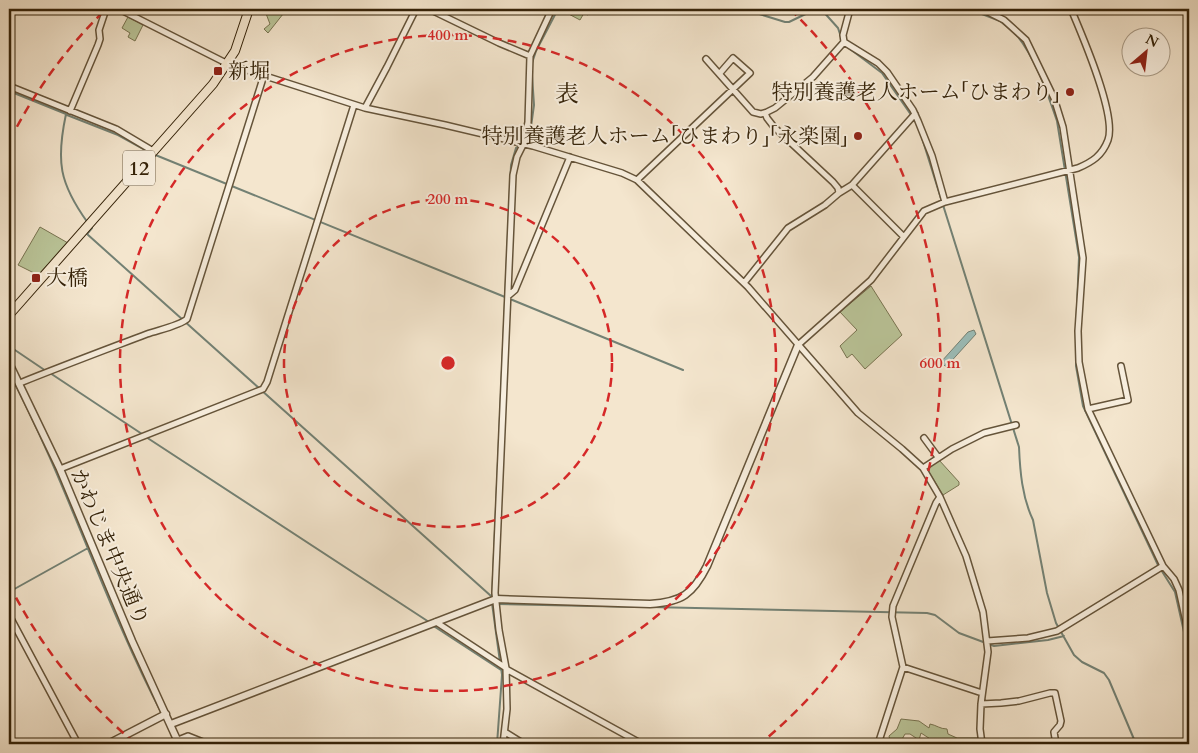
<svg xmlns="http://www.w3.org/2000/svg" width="1198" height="753" viewBox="0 0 1198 753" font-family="Cardo,'Noto Serif JP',serif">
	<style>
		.green { fill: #bac599; stroke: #787451 }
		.water { fill: #9cbfbb; stroke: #738174 }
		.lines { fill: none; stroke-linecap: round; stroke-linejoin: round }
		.stream { stroke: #738174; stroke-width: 2 }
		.minor-casing { stroke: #65543a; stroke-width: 8 }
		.tertiary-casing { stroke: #65543a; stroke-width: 9 }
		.primary-casing { stroke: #352309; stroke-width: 10 }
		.minor { stroke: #f8efdf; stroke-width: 5 }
		.tertiary { stroke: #f8efdf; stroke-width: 6 }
		.primary { stroke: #f4e6ce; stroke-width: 8 }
		.ring { fill: none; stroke: #d62828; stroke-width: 2.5; stroke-dasharray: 9 6 }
		.poi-dot { fill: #8f2418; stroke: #f8efdf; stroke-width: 2 }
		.labels { text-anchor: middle; stroke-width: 4; stroke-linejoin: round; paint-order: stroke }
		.shield { fill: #f8efdf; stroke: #706049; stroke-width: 1 }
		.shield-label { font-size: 20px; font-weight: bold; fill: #352309 }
		.poi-label { font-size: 21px; fill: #352309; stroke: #f8efdf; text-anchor: start }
		.street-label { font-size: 21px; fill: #352309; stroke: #f8efdf }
		.quarter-label { font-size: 24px; fill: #352309; stroke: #f8efdf }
		.centre { fill: #d62828; stroke: #f8efdf; stroke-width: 2.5 }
		.ring-label { font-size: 15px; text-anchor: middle; font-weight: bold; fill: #d62828; stroke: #f8efdf; stroke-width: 4; stroke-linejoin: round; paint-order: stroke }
	</style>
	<rect width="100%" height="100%" fill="#f4e6ce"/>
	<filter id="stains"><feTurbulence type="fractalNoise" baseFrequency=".004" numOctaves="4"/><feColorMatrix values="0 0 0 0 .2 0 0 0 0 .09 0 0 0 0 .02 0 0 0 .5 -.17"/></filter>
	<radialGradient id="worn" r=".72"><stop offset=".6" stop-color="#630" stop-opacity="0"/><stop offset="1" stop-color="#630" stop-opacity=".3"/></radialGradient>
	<!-- green -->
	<path class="green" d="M267 9H277L280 11 283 9H287L268 33 264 29 270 24 265 11Z
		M564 9H597L595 12 591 10 588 15 584 13 580 20 563 11Z
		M128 17 143 25 135 41 128 37 130 33 122 28Z
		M40 227 68 243 38 275 18 265Z
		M871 286 902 335 865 369 852 354 847 358 840 346 857 330 840 312Z
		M939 460 959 482V485L943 495 926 467Z
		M901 719 919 721 929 728 930 724C936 725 940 729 947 729L948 734 957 738H978L979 744H938L921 733 919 740 910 734H905L901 741 903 744H894L890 741 889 736 897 729Z"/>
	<!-- water -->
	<path class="water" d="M974 330 976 334 946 367 941 362 968 332Z"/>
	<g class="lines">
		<!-- stream -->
		<path class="stream" d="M743 9 785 22H789L816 9
			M821 9 838 28 841 37
			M969 9 1000 21 1009 28
			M1015 33C1035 57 1047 91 1057 121L1079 257 1076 331
			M846 46 882 73 916 122
			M532 63 536 51 558 9
			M9 91 66 114C56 161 59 183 88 223
			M67 115 118 135 149 152
			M922 138 1019 447C1020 471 1022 497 1033 520L1047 593 1056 623 1074 655 1082 662 1104 673 1109 680 1136 744
			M526 143 529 141 534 105 532 75
			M153 154 505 297
			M91 227 92 228 87 234 491 596
			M510 299 683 370
			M1076 336V366L1083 406 1158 565 1175 592 1189 654
			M9 346 46 371
			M9 372C67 482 104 603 162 714
			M50 373 142 434
			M146 437 429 622
			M9 592 88 548
			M492 598 511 165 516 148 522 145
			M492 603 500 662
			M498 604 638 607
			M650 607 927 613 935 615 959 633 994 646 1048 640 1064 636
			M432 625 501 670
			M171 734 175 744
			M497 744 502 675 501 667"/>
		<!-- minor casing -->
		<g class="minor-casing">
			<path id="minor" d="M119 9 228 64 365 108 445 125 533 146 622 173 637 180 748 287 858 413 902 449 923 468 940 497 966 556 983 612 988 652 981 704 980 729 982 744
				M429 9 499 43 530 56
				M982 9 1004 20 1026 40 1054 98 1063 127 1083 258 1078 331 1079 362 1088 409 1163 566 1174 579 1179 590 1189 635
				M844 42 843 35 850 9
				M706 59 753 112 761 114 767 112 775 108 813 77 844 42 878 63 887 72 913 110 918 121 932 156 945 202
				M9 86 116 129 153 151
				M365 108 387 67 416 9
				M70 111 98 45 100 39 99 30 106 9
				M637 180 750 73 733 58 720 73
				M852 185 904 237
				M839 193 852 185 915 114
				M744 283 788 228 825 205 839 193 838 188 833 182 774 127 767 118 765 113
				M508 296 515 290 570 157
				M798 345 871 280 924 211 945 202 1078 168C1092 162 1102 156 1108 140 1117 115 1082 35 1071 9
				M20 383C62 366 105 350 147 334 158 330 179 326 187 319L264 75
				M1088 409 1128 400 1121 366
				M924 438 938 457
				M923 468 952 449 984 433 1016 425
				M60 469 263 389 267 382 354 105
				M9 615 78 744
				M436 622 506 668
				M987 641 1028 638 1057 631 1163 566
				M903 667 982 693
				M506 669 642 744
				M981 704 1001 703 1019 701 1050 693H1055L1061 721 1060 725 1054 732 1056 744
				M505 732 524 744
				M178 740 188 736 208 744
				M503 744 507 709 506 668 499 630 495 593 513 175 517 157 524 143 528 122 530 56 552 9
				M878 744 903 667 892 617 893 606 936 503 940 497"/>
		</g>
		<!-- tertiary casing -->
		<g class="tertiary-casing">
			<path id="tertiary" d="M9 363 60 469 132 641 179 744
				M171 724 496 599 650 604C682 602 693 594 707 566L798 345
				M108 744 166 714"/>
		</g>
		<!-- primary casing -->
		<g class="primary-casing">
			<path id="primary" d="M9 315 213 84 235 51 249 9"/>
		</g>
		<!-- minor -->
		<use href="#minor" class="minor"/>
		<!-- tertiary -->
		<use href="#tertiary" class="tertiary"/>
		<!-- primary -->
		<use href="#primary" class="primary"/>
	</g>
	<!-- distance rings -->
	<g class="ring">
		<circle cx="448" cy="363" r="164"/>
		<circle cx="448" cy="363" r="328"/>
		<path d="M135 743A492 492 0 0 1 10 586M10 140A492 492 0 0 1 106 9M790 9A492 492 0 0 1 761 743"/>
	</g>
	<!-- markers -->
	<g class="poi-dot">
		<rect x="213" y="66" width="10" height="10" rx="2.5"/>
		<circle cx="1070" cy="92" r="5"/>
		<circle cx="858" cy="136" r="5"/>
		<rect x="31" y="273" width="10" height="10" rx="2.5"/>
	</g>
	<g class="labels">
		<!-- shield labels -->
		<rect class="shield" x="123" y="150.5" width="32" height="35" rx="4"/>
		<g class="shield-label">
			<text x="139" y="175">12</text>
		</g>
		<!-- poi labels -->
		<g class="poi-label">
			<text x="228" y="78">新堀</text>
			<text x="1060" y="99" text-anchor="end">特別養護老人ホーム「ひまわり」</text>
			<text x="848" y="143" text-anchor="end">特別養護老人ホーム「ひまわり」「永楽園」</text>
			<text x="46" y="285">大橋</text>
		</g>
		<!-- street labels -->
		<g class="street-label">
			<text transform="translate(110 547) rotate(67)" y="7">かわじま中央通り</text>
		</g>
		<!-- quarter labels -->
		<g class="quarter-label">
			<text x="567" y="102">表</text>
		</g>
	</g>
	<circle cx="448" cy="363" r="8" class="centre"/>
	<g class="ring-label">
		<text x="448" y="40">400 m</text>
		<text x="448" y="204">200 m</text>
		<text x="940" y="368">600 m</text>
	</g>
	<!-- margin -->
	<rect width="1198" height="753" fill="none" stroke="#f4e6ce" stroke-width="30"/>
	<rect x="10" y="10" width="1178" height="733" fill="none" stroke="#352309" stroke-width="2.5"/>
	<rect x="15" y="15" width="1168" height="723" fill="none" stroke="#352309"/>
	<!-- north arrow -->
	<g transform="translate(1146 52) rotate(28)"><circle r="24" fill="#f8efdf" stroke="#aa9d89"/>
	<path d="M0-4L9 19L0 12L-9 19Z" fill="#8f2418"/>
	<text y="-8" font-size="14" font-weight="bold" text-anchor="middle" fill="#352309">N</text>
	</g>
	<rect width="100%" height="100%" filter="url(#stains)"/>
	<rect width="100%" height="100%" fill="url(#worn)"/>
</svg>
